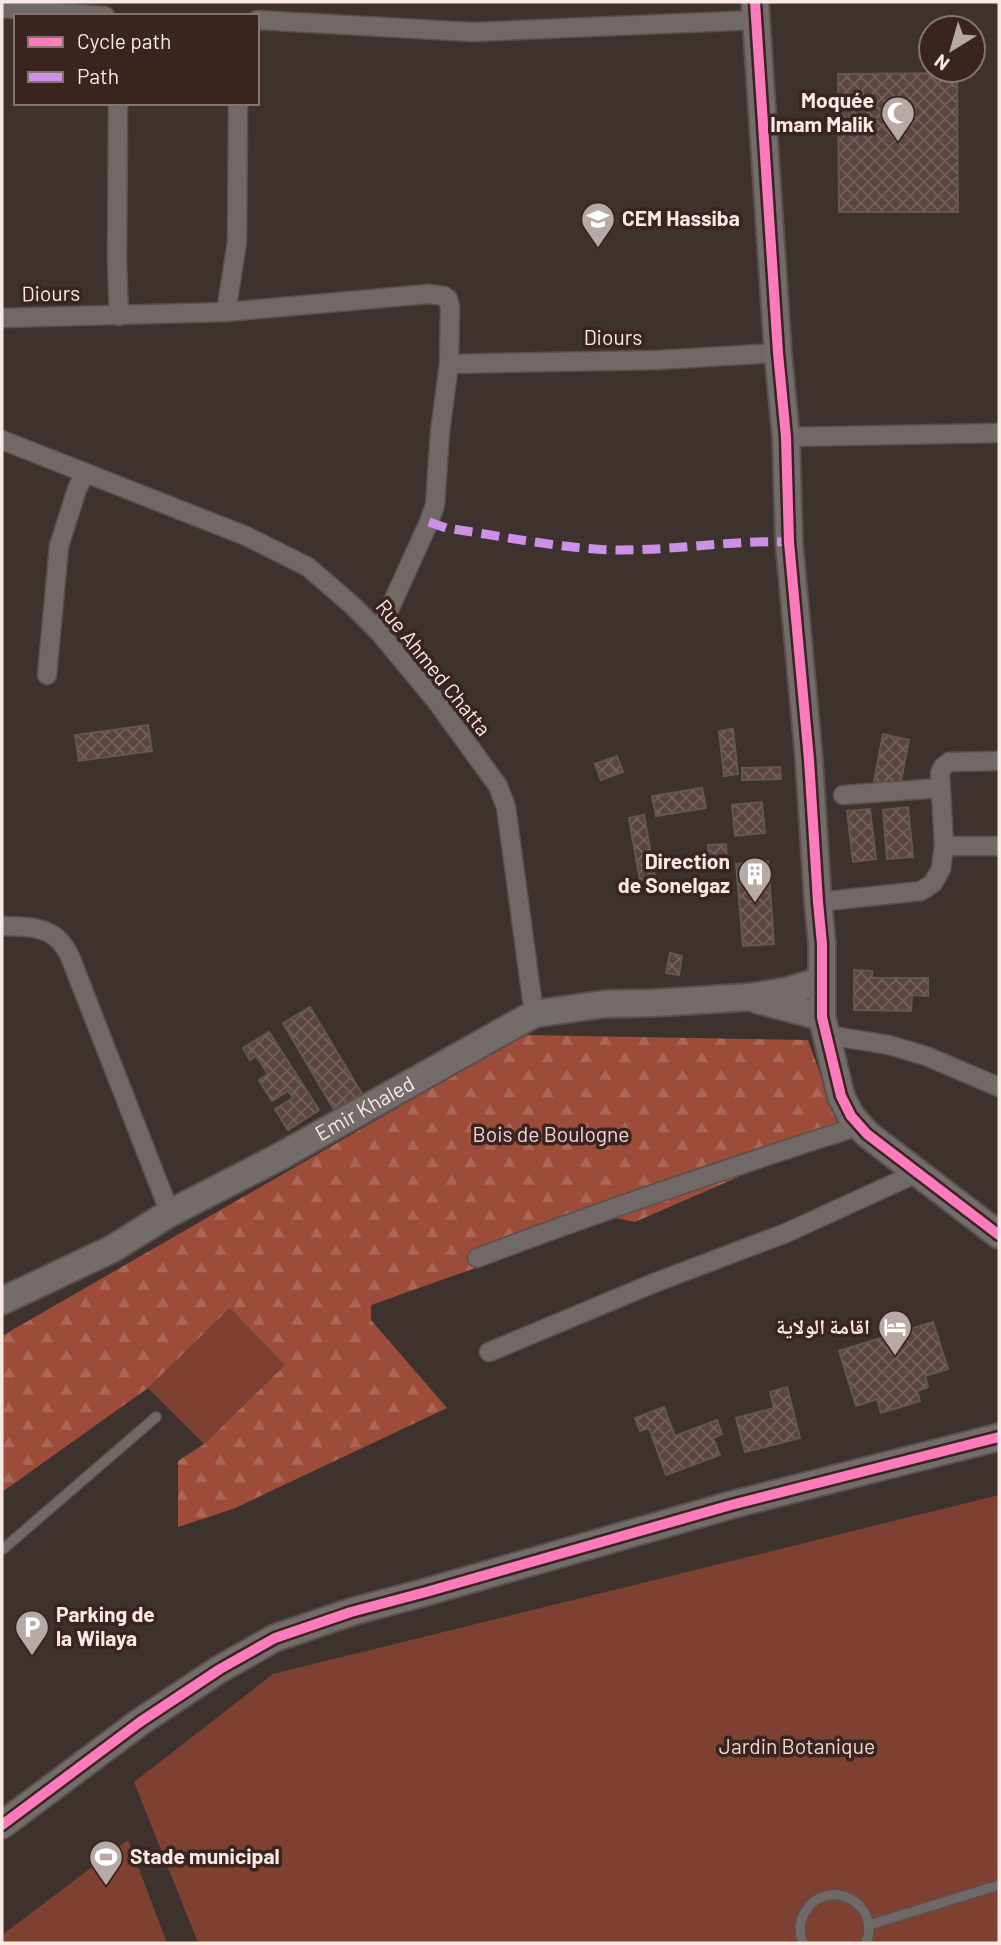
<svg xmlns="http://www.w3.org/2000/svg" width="1001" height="1945" viewBox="0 0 1001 1945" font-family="Barlow,'Noto Naskh Arabic',sans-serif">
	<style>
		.green { fill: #7d4031 }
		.forest { fill: url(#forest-firs) }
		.building { fill: url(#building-cross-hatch); stroke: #615754; stroke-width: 2 }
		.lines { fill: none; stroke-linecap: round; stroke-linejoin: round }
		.lane-casing { stroke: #5a504e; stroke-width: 12 }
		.street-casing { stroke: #5a504e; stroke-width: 21 }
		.secondary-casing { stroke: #5a504e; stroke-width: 30 }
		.lane { stroke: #706968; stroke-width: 9 }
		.street { stroke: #706968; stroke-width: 18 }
		.secondary { stroke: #746c6a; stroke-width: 26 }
		.quiet { stroke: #ce8fe9; stroke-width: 9; stroke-dasharray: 18 9; stroke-linecap: butt }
		.cycleway-casing { stroke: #39241f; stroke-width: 15 }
		.cycleway { stroke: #fd7abc; stroke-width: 10 }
		.labels { text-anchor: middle; stroke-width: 7; stroke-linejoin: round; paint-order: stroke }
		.poi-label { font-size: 21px; font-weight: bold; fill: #f8e9e5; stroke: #39241f; text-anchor: end }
		.street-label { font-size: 21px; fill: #f8e9e5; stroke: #39241f }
		.park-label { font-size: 21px; fill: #f2d7d0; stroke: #39241f }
	</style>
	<defs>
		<pattern id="forest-firs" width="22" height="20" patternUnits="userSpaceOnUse" patternTransform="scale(1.75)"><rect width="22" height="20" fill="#9d4c39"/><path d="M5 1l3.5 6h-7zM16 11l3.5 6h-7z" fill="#ab6656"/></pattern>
		<pattern id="building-cross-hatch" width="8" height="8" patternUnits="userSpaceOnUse" patternTransform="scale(1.75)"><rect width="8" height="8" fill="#5c4540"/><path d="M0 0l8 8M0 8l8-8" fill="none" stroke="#74605b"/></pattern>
	</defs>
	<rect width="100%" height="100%" fill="#3e322f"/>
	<!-- green -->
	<path class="green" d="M230 1308 286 1364 204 1444 148 1388Z
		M999 1495V1943H198L134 1782 273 1674Z
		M128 1840 167 1943H2V1935Z"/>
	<!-- forest -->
	<path class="forest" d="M524 1035 808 1040 841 1132 635 1222 616 1218 371 1305V1320L447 1408 233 1509 178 1527V1461L204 1444 285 1365 230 1308 148 1388 2 1492V1336Z"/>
	<!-- building -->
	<path class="building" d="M957 73 958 212H839L838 74Z
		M148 725 152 751 79 761 75 735Z
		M733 729 738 774 724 776 719 731Z
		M883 734 909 740 900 786 874 781Z
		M617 756 623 772 601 780 595 764Z
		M780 767 781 779 742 780V768Z
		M702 788 706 808 656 816 652 796Z
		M762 802 765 833 735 836 732 805Z
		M908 807 913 857 887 859 883 810Z
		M870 809 876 859 853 862 847 811Z
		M644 815 655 878 640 881 629 818Z
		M726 844 727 861 709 862 708 845Z
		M768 861 774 944 743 946 736 864Z
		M670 953 682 956 679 975 666 973Z
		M854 970 872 971V978H928V996L912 995 911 1011 854 1010Z
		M310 1007 362 1094 334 1110 283 1023Z
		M269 1032 319 1110 288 1130 275 1109 293 1098 288 1091 272 1101 259 1080 268 1074 256 1056 250 1060 243 1048Z
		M933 1322 948 1369 925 1376 928 1387 917 1391 920 1401 881 1413 877 1399 856 1406 839 1351Z
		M787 1387 800 1438 745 1452 736 1418 774 1408 770 1392Z
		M664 1407 675 1436 717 1420 722 1434 713 1438 720 1455 666 1475 649 1428 640 1431 635 1418Z"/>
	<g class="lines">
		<!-- lane casing -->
		<g class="lane-casing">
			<path id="lane" d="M2 1550 156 1417
				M869 1925 999 1885
				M803 1943C799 1933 799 1922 805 1912 827 1875 882 1903 866 1943"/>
		</g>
		<!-- street casing -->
		<g class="street-casing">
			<path id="street" d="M2 8 105 16
				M257 20 472 32 757 20
				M118 103 117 263 119 316
				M226 312 237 242 238 103
				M2 318 226 312 428 294 444 296 448 299 450 307 449 364
				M786 437 999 433
				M2 440 246 536 308 567 352 605 379 632 437 702 498 786 506 807 534 1014
				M379 632 429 522 435 505 440 432 449 364 657 360 778 353
				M47 675 59 546 77 489 85 473
				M843 795 940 788
				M944 846H999
				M818 902 921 891 933 883 941 869 944 846 940 773 943 767 949 762 999 761
				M2 926C20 927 44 925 59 940 63 944 66 950 69 954L170 1213
				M827 1035 889 1045 926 1056 999 1087
				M477 1258C603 1210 731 1167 859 1126
				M489 1352 654 1283 786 1233 917 1173"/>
		</g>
		<!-- secondary casing -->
		<g class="secondary-casing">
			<g id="secondary">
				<path d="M755 2 778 353 786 437 789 542 809 760 818 902 822 944V1017L841 1096 851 1116 867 1134 999 1235"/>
				<path d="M758 1000 822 1017"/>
				<path id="s1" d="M2 1301 112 1249 170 1213 279 1157 534 1014 604 1004 654 1003 750 997 787 991 821 981"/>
				<path d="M2 1825 140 1722 220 1669 275 1638 351 1612 426 1592 731 1505 999 1437"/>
			</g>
		</g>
		<!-- lane -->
		<use href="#lane" class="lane"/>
		<!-- street -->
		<use href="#street" class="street"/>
		<!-- secondary -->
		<use href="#secondary" class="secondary"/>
		<!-- quiet -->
		<path class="quiet" d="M429 522 446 528C502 536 567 550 622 550 678 550 733 540 789 542"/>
		<!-- cycleway casing -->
		<g class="cycleway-casing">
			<path id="cycleway" d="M755 2 778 353 786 437 789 542 809 760 818 902 822 944V1017L841 1096 851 1116 867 1134 999 1235
				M2 1825 140 1722 220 1669 275 1638 351 1612 426 1592 731 1505 999 1437"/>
		</g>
		<!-- cycleway -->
		<use href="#cycleway" class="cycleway"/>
	</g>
	<!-- icons -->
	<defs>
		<g id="mosque-pin" transform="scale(1.75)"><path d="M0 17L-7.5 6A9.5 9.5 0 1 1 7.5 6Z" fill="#b7a9a5" stroke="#39241f"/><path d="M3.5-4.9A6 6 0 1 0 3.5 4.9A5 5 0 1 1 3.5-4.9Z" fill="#fff"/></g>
		<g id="school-pin" transform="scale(1.75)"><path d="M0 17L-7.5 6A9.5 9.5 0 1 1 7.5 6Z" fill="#b7a9a5" stroke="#39241f"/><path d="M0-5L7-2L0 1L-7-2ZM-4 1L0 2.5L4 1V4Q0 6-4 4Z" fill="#fff"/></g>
		<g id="building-pin" transform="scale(1.75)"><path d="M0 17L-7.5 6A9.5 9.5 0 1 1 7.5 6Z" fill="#b7a9a5" stroke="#39241f"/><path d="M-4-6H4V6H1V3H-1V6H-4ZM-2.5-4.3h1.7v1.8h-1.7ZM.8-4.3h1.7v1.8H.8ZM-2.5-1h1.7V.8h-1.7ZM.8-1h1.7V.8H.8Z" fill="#fff"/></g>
		<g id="hotel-pin" transform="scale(1.75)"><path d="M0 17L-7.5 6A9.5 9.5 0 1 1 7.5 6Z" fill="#b7a9a5" stroke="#39241f"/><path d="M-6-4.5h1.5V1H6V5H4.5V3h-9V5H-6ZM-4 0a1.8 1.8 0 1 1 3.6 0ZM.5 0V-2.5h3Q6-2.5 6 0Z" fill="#fff"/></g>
		<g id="parking-pin" transform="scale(1.75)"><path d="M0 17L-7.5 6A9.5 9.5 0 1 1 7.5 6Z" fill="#b7a9a5" stroke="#39241f"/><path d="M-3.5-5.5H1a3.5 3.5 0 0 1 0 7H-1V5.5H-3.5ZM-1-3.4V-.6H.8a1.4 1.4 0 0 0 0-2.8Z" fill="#fff"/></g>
		<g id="stadium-pin" transform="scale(1.75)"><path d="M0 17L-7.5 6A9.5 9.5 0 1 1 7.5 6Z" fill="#b7a9a5" stroke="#39241f"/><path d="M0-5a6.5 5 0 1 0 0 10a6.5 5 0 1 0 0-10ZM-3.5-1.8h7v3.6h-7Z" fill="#fff"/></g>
	</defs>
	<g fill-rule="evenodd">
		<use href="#mosque-pin" x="898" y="113"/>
		<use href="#school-pin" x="598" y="219"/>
		<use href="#building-pin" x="755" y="874"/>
		<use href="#hotel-pin" x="895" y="1327"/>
		<use href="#parking-pin" x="32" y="1627"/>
		<use href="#stadium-pin" x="106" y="1857"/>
	</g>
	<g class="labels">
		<!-- poi labels -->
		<g class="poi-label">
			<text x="874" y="108">Moquée<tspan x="874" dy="24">Imam Malik</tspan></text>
			<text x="622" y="226" text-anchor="start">CEM Hassiba</text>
			<text x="730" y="869">Direction<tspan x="730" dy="24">de Sonelgaz</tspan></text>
			<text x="870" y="1334">اقامة الولاية</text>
			<text x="56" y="1622" text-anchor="start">Parking de<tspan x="56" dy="24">la Wilaya</tspan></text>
			<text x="130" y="1864" text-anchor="start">Stade municipal</text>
		</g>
		<!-- street labels -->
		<g class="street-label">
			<text transform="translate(51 294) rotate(-1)" y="7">Diours</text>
			<text x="613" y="345">Diours</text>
			<text transform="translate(433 668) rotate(51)" y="7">Rue Ahmed Chatta</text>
			<text dy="7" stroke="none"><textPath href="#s1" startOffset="411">Emir Khaled</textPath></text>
		</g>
		<!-- park labels -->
		<g class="park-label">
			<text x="551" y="1142">Bois de Boulogne</text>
			<text x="797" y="1754">Jardin Botanique</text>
		</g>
	</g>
	<!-- border -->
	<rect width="1001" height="1945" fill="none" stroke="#f8e9e5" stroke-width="7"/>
	<!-- legend -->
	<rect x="14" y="14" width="245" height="91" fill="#39241f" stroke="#85736e" stroke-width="2"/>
	<rect x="28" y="37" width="35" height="10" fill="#fd7abc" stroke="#85736e" stroke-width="2"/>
	<text x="77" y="49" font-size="21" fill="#f8e9e5">Cycle path</text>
	<rect x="28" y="72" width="35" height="10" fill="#ce8fe9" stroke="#85736e" stroke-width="2"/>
	<text x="77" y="84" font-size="21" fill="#f8e9e5">Path</text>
	<!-- north arrow -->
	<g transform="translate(952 49) rotate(217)"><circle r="33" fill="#39241f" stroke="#85736e" stroke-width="2"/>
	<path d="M0-5L12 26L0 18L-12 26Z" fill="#b7a9a5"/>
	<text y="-10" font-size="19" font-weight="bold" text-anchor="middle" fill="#f8e9e5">N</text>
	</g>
</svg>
